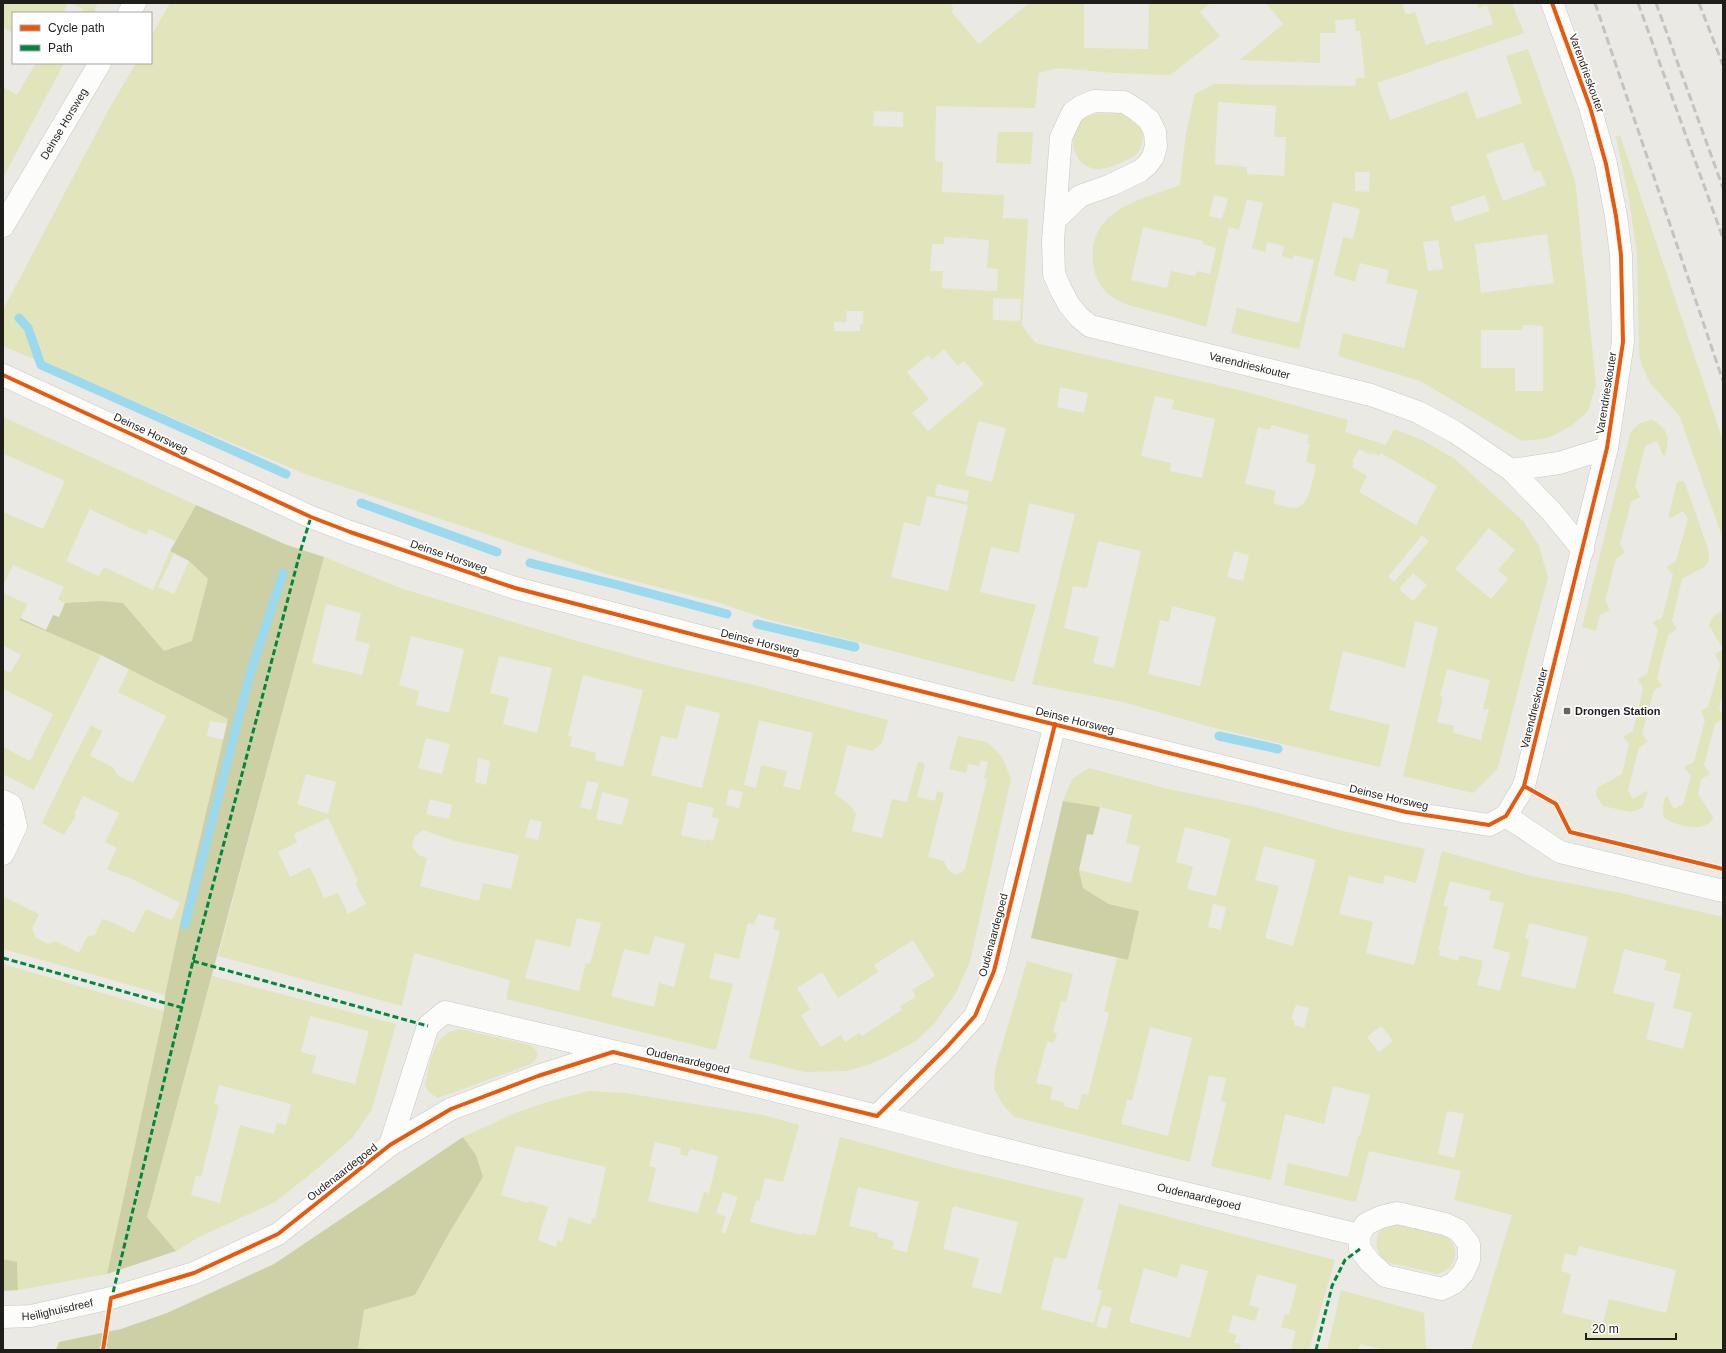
<svg xmlns="http://www.w3.org/2000/svg" width="1726" height="1353" viewBox="0 0 1726 1353" font-family="Arial,sans-serif">
	<style>
		.green { fill: #e2e4bc; fill-rule: evenodd }
		.forest { fill: #cdd0a4 }
		.lines { fill: none; stroke-linecap: round; stroke-linejoin: round }
		.stream { stroke: #9ad9ee; stroke-width: 9 }
		.minor-casing { stroke: #c8c7c3; stroke-width: 23 }
		.minor { stroke: #fcfcfb; stroke-width: 22 }
		.rail { stroke: #c3c3c2; stroke-width: 3; stroke-dasharray: 8 4; stroke-linecap: butt }
		.quiet { stroke: #00873e; stroke-width: 3; stroke-dasharray: 6 3; stroke-linecap: butt }
		.cycleway-casing { stroke: #fff; stroke-width: 6 }
		.cycleway { stroke: #e8590c; stroke-width: 4 }
		.poi-dot { fill: #666561; stroke: #fff; stroke-width: 1.5 }
		.labels { text-anchor: middle; stroke-width: 3.5; stroke-linejoin: round; paint-order: stroke }
		.street-label { font-size: 11px; fill: #1f1e1b; stroke: #fff }
		.poi-label { font-size: 11px; font-weight: bold; fill: #1f1e1b; stroke: #fff; text-anchor: start }
	</style>
	<rect width="100%" height="100%" fill="#eae9e4"/>
	<!-- green -->
	<path class="green" d="M3 3H68L63 13H13V33L3 27Z
		M70 3H98L93 13H82L84 9Z
		M170 3H950L954 9 951 11 979 44 1027 5 1026 3H1084V48L1148 49 1149 3H1210L1200 12 1220 36 1170 75 1115 73 1058 68 1039 73 1035 108 936 106 935 161 943 162 942 192 1004 195 1003 218 1028 219 1022 325 1035 343 1243 391 1348 420 1345 432 1386 445 1394 429 1422 440 1455 459 1523 521 1539 546 1548 578 1529 647 1498 768 1473 793 1403 776 1438 627 1415 621 1405 668 1374 659 1343 651 1329 710 1390 725 1380 767 1211 727 1123 702 1032 684 1075 514 1029 503 1019 553 991 547 980 592 1036 605 1014 682 767 619 717 602 606 574 305 474 3 346V310L109 109 136 63H151V36ZM874 111 903 112V127L873 126ZM944 237 989 240 987 268 998 269 997 291 942 288 943 271H930L932 244H944ZM993 298 1021 299 1020 321 993 320ZM846 311H863V324H860V331H834V322H847ZM944 349 958 366 964 361 984 384 928 431 912 413 929 399 907 372 928 355 932 360ZM1060 387 1088 393 1084 413 1057 407ZM1155 396 1174 400 1172 409 1215 419 1202 478 1170 471 1171 463 1141 456ZM978 421 1006 428 992 482 965 475ZM1272 425 1309 435 1307 443 1310 444 1306 462 1316 465C1313 477 1310 507 1295 508 1288 508 1280 505 1273 503L1276 491 1245 484 1258 427 1270 430ZM1359 449 1371 455 1372 453 1379 456 1381 453 1437 486 1416 525 1359 492 1367 476 1352 467 1354 463 1352 462ZM937 484 969 491 967 502 935 495ZM927 496 968 505 948 591 891 577 904 522 920 526ZM1489 528 1515 550 1498 570 1508 579 1491 599 1455 569ZM1422 535 1429 541 1394 582 1388 577ZM1098 541 1141 551 1114 668 1093 663 1099 637 1064 628 1073 586 1087 588ZM1234 551 1249 555 1243 581 1227 577ZM1413 573 1427 585 1413 601 1399 589ZM1172 606 1216 617 1200 686 1148 674 1160 620 1169 622ZM1447 669 1490 680 1483 709H1489L1481 740 1453 733 1454 726 1437 722 1443 697 1440 696Z
		M1266 3H1402L1406 15 1415 12 1426 45 1439 40 1440 42 1493 24 1487 5 1479 8 1477 3H1512L1524 33 1377 83 1390 120 1467 91 1477 119 1522 103 1506 56 1528 49 1575 180 1596 385 1588 411 1571 426 1548 438 1522 441 1420 381 1338 356 1343 333 1404 348 1418 290 1386 283 1389 270 1360 263 1355 282 1334 275 1343 237 1353 239 1360 209 1333 202 1299 349 1231 333 1237 308 1299 323 1314 260 1294 255 1292 259 1282 256 1284 246 1267 242 1265 252 1252 248 1263 203 1247 199 1239 230 1229 227 1206 327C1190 322 1175 317 1159 313 1141 308 1123 306 1108 294 1099 287 1094 273 1093 262 1088 209 1141 200 1180 185L1186 133 1195 94 1214 84 1355 86 1356 78H1365L1360 31H1356L1355 19 1335 20 1336 33H1320V63L1240 60 1283 24ZM1218 102 1276 106 1274 137H1286L1284 176 1247 174V167L1215 164ZM1523 142 1534 172 1540 170 1546 185 1503 201 1486 154ZM1355 172H1370L1369 192 1355 191ZM1214 195 1228 198 1222 219 1209 216ZM1485 195 1490 211 1455 222 1450 207ZM1143 227 1203 241V244L1216 248 1210 274 1197 271 1195 276 1171 271 1167 288 1131 280ZM1547 234 1554 283 1481 293 1475 244ZM1438 240 1443 269 1428 271 1423 242ZM1523 325 1543 326V391H1515V368H1481V330H1522Z
		M36 63H64L3 178V87L17 95Z
		M1093 114C1104 114 1119 112 1129 115 1148 122 1147 152 1129 159 1121 162 1107 170 1098 169 1066 168 1065 121 1093 114Z
		M998 132H1033L1031 164 996 163Z
		M1620 135 1723 441V539L1679 415 1650 383 1642 366 1639 353 1637 254 1628 193 1616 137Z
		M3 417 196 505 175 541 149 529 146 535 91 510 90 508 66 561 99 576 104 567 153 590 170 551 174 554 158 587 174 594 189 561 208 579 193 641 164 651 123 603 101 601 65 603 58 599 64 587 13 565 3 586V512L43 529 65 481 4 454 3 456Z
		M1652 420C1669 429 1670 438 1665 456L1662 454 1657 441 1645 446 1635 486 1640 497 1631 502 1620 544 1625 553 1616 559 1605 600 1610 610 1600 615 1596 631 1582 627 1630 434C1636 424 1641 422 1652 420Z
		M1679 481H1683L1686 486 1708 549 1709 559 1706 566 1682 579 1672 621 1677 629 1668 635 1657 678 1662 686 1654 690 1642 734 1648 742 1639 747 1628 790 1633 799 1646 791 1648 792 1642 808 1631 812 1603 806 1596 796 1597 788 1622 774 1629 744 1623 737 1633 731 1643 688 1638 679 1647 674 1658 630 1653 622 1662 618 1673 575 1667 567 1676 561 1688 519 1683 511 1671 518 1668 517 1677 483Z
		M324 557 403 589 577 641 661 664 750 684 888 720 882 743 873 751 847 745 835 794 851 806 856 814 852 831 882 838 892 799 907 802 918 761 925 764 917 797 935 801 937 791 944 793 928 857 944 861C947 872 958 881 965 868L987 779 984 778 988 762 981 760 979 766 968 764 966 773 949 769 958 736 987 742 1002 757 1011 779 970 961 956 993 934 1024 916 1041 888 1056 870 1064 847 1071 805 1072 749 1058 780 931 773 929 776 918 758 914 754 924 748 923 739 959 715 953 709 978 733 984 716 1050 506 999 510 980 414 953 402 1006 218 956ZM326 604 361 613 355 640 370 644 362 675 312 663ZM411 636 464 649 449 713 416 705 419 691 399 685ZM499 656 552 668 537 733 503 724 509 698 490 693ZM583 675 643 690 623 767 595 760 596 753 570 746 572 737 568 736ZM686 705 720 713 702 788 651 775 661 736 677 739ZM759 720 813 733 800 790 783 786 787 771 761 765 756 788 744 785ZM426 738 450 744 442 774 418 768ZM478 758 490 761 486 785 475 782ZM306 774 336 782 328 814 297 804ZM587 781 599 783 591 810 580 807ZM729 789 743 792 739 808 726 805ZM602 792 629 799 622 825 596 819ZM430 799 452 805 449 819 426 814ZM688 802 714 808 712 817 719 819 713 841 706 839 705 841 681 835ZM328 818 358 881 355 883 366 904 348 914 338 893 324 898 310 867 290 877 278 852 297 842 294 834ZM530 819 542 822 538 840 525 837ZM423 830 455 841 519 855 511 889 483 883 479 901 420 886 427 858 418 855 412 846 415 836ZM577 918 601 923 590 964 586 963 579 991 525 978 536 939 570 947ZM655 936 685 944 674 987 659 983 654 1007 611 996 624 949 649 955ZM913 940 935 976 912 990 916 997 900 1006 902 1010 862 1036 859 1033 845 1042 841 1035 821 1047 801 1016 810 1009 797 988 822 972 838 998 878 972 874 965Z
		M3 593 27 604 20 620 101 655 34 790 3 774V747L30 761 53 714 3 689V669L10 673 21 655 3 645Z
		M1723 611V649L1709 625C1712 618 1715 613 1723 611Z
		M1723 649V693L1719 709 1723 715V719L1715 724 1704 765 1710 774 1701 779 1698 794 1713 817C1707 834 1676 826 1664 818 1662 810 1663 805 1665 797L1668 798 1674 809 1683 804 1691 776 1684 767 1694 762 1705 720 1701 711 1708 707 1720 664 1715 654Z
		M129 669 228 719V724L210 721 207 736 225 740 180 924 165 995 3 949V903L5 897 39 914 32 928 36 938 48 944 55 941 79 953 87 937 95 935 102 919 109 921 134 933 146 909 172 920 180 903 130 878 107 869 117 848 105 842 119 813 83 796 74 814 76 815 64 835 42 823 67 771 91 725 102 731 90 756 113 767 117 775 133 783 166 716 118 692Z
		M1089 768 1168 789 1256 807 1343 831 1425 849 1416 883 1385 875 1383 884 1349 876 1339 914 1373 922 1366 953 1414 965 1442 851 1531 876 1616 892 1723 917V1350H1471L1512 1215 1454 1200 1461 1171 1369 1151 1356 1202 1284 1185 1288 1163 1348 1177 1358 1136H1360L1370 1095 1333 1086 1324 1124 1285 1114 1271 1180 1211 1166 1226 1103 1221 1101 1226 1078 1209 1075 1190 1162 1015 1117 1003 1105 994 1089 995 1069 1027 961 1073 974 1066 1002 1061 1001 1053 1032 1057 1033 1054 1043 1047 1041 1036 1083 1053 1087 1050 1099 1065 1103 1064 1106 1078 1110 1082 1094 1088 1095 1109 1013 1104 1011 1117 958 1128 960 1139 911 1110 904 1083 888 1079 870 1131 883 1140 846 1126 843 1132 815 1100 807 1063 801 1072 779ZM1185 827 1231 839 1216 896 1187 889 1193 867 1176 862ZM1264 846 1316 860 1293 946 1265 938 1279 886 1255 880ZM1450 881 1491 891 1489 900 1504 903 1493 948 1510 953 1500 991 1477 985 1483 961 1460 955 1458 961 1439 955 1440 950H1438L1448 907 1443 906ZM1213 904 1226 907 1221 930 1208 927ZM1529 923 1588 937 1575 989 1521 976 1529 940 1525 938ZM1624 949 1667 960 1664 970 1681 974 1673 1008 1692 1013 1683 1049 1646 1039 1655 1003 1613 993ZM1296 1005 1309 1008 1304 1028 1294 1025 1295 1021 1291 1019ZM1381 1026 1393 1041 1379 1052 1367 1037ZM1150 1027 1192 1038 1168 1136 1121 1124 1127 1100H1132ZM1447 1111 1464 1114 1454 1158 1438 1154ZM1579 1246 1676 1270 1666 1313 1609 1299 1603 1323 1562 1313 1571 1274 1561 1271 1565 1253 1576 1256Z
		M3 964 164 1011 107 1274 18 1290 17 1262 3 1259Z
		M212 976 396 1024 372 1109 353 1137 318 1168 275 1202 197 1238 176 1251 147 1217ZM310 1016 369 1031 355 1084 312 1073 316 1056 301 1052ZM219 1085 291 1104 286 1125 277 1123 274 1134 240 1125 220 1203 191 1195 196 1175 201 1177 219 1105 214 1104Z
		M460 1029 530 1045C539 1050 540 1058 531 1064L438 1098C431 1094 427 1092 425 1084 431 1061 432 1033 460 1029Z
		M589 1091 625 1093 763 1115 799 1125 783 1182 765 1178 759 1201 756 1200 750 1222 802 1235 803 1233 809 1235 816 1234 840 1137 951 1167 1084 1198 1066 1259 1054 1257 1041 1309 1094 1323 1102 1291 1097 1289 1119 1204 1335 1260 1309 1350H1291L1296 1331 1281 1327 1285 1314 1289 1315 1297 1285 1257 1274 1249 1305 1259 1308 1255 1321 1233 1315 1228 1332 1237 1335 1234 1343 1241 1344 1239 1350H370L358 1348 364 1310 415 1295 448 1235 483 1177 476 1155 463 1137 513 1114 547 1102ZM655 1142 681 1148 680 1154 687 1156 690 1149 718 1156 709 1193 704 1192 698 1213 648 1201 656 1168 649 1166ZM516 1146 606 1167 595 1219 592 1218 591 1225 569 1217 562 1242 557 1240 556 1247 538 1240 548 1207 530 1201 528 1203 501 1195ZM858 1187 919 1202 907 1252 892 1249 894 1241 877 1237 878 1233 849 1226ZM723 1192 738 1197 725 1234 721 1232 726 1217 716 1213ZM953 1206 1018 1222 1001 1294 972 1287 979 1258 943 1249ZM1181 1264 1208 1271 1190 1338 1129 1322 1144 1268 1177 1278ZM1102 1305 1112 1308 1106 1329 1096 1326Z
		M1399 1224 1447 1237C1462 1251 1456 1269 1437 1274L1387 1262C1376 1254 1372 1238 1383 1228 1387 1224 1393 1224 1399 1224Z
		M1341 1290 1424 1313 1426 1350H1385L1360 1344 1358 1350H1327Z"/>
	<!-- forest -->
	<path class="forest" d="M196 505 287 545 324 557 147 1217 176 1251 107 1274 164 1011 165 995 180 924 228 719 101 655 20 620V618L46 630 53 615 59 617 65 603 101 601 123 603 164 651 192 641 208 579 189 561 170 551Z
		M1063 801 1100 807 1093 835 1087 834 1079 870 1083 888 1109 904 1139 911 1128 960 1031 938Z
		M463 1137 476 1155 483 1177 448 1235 415 1295 364 1310 358 1348 370 1350H56L59 1342 121 1329 167 1313 274 1264Z
		M3 1259 17 1262 18 1290 3 1291Z"/>
	<g class="lines">
		<!-- stream -->
		<path class="stream" d="M19 318 28 328 41 365 286 474
			M361 503 497 552
			M530 563 618 585 727 614
			M757 624 855 647
			M1219 736 1278 749
			M185 925 250 674 283 573"/>
		<!-- minor casing -->
		<g class="minor-casing">
			<g id="minor">
				<path d="M129 13 135 3"/>
				<path id="s1" d="M1056 219 1080 196 1111 185 1140 171 1147 165 1153 157 1156 146 1155 132 1149 120 1137 110 1124 102 1094 101 1082 106 1073 112 1061 137 1053 241 1054 274 1061 290 1069 305 1079 317 1090 326 1371 395 1418 412 1455 432 1511 470 1551 511 1583 550"/>
				<path id="s2" d="M3 226 100 63"/>
				<path d="M3 375 311 517 350 532 515 588 699 636 1406 812 1489 825 1506 816 1524 786 1607 448 1623 342 1621 255 1616 216 1606 164 1590 107 1552 3"/>
				<path d="M1511 470 1559 463 1607 448"/>
				<path d="M3 801 11 805 16 826 3 854"/>
				<path d="M1506 816 1560 852 1723 891"/>
				<path id="s3" d="M877 1116 982 1144 1359 1235 1360 1249 1370 1262 1385 1276 1442 1289 1454 1283 1463 1273 1469 1260V1244L1458 1230 1445 1224 1397 1213 1381 1217 1366 1224 1359 1235"/>
				<path d="M390 1145 428 1026 445 1012 668 1064 877 1116 947 1047 975 1016 994 971 1055 724"/>
				<path id="s4" d="M3 1317 31 1316 111 1298 194 1273 278 1234 390 1145 451 1109 538 1076 613 1052"/>
			</g>
		</g>
		<!-- minor -->
		<use href="#minor" class="minor"/>
		<!-- rail -->
		<path class="rail" d="M1595 3 1723 381
			M1638 3 1723 238
			M1656 3 1723 188
			M1699 3 1723 65"/>
		<!-- quiet -->
		<path class="quiet" d="M3 958 183 1008
			M193 961 428 1026
			M111 1301 193 961 301 549 311 517
			M1316 1350 1332 1286 1345 1260 1360 1249"/>
		<!-- cycleway casing -->
		<g class="cycleway-casing">
			<path id="cycleway" d="M3 375 311 517 350 532 515 588 699 636 1406 812 1489 825 1506 816 1524 786 1607 448 1623 342 1621 255 1616 216 1606 164 1590 107 1552 3
				M1524 786 1556 804 1570 832 1723 869
				M103 1350 111 1298 194 1273 278 1234 390 1145 451 1109 538 1076 613 1052 877 1116 947 1047 975 1016 994 971 1055 724"/>
		</g>
		<!-- cycleway -->
		<use href="#cycleway" class="cycleway"/>
	</g>
	<!-- markers -->
	<rect class="poi-dot" x="1563" y="707" width="8" height="8" rx="2"/>
	<g class="labels">
		<!-- street labels -->
		<g class="street-label">
			<text transform="translate(1587 73) rotate(70)" y="4">Varendrieskouter</text>
			<text dy="4" stroke="none"><textPath href="#s2" startOffset="119">Deinse Horsweg</textPath></text>
			<text dy="4" stroke="none"><textPath href="#s1" startOffset="635">Varendrieskouter</textPath></text>
			<text transform="translate(1606 393) rotate(-81)" y="4">Varendrieskouter</text>
			<text transform="translate(151 433) rotate(25)" y="4">Deinse Horsweg</text>
			<text transform="translate(449 556) rotate(19)" y="4">Deinse Horsweg</text>
			<text transform="translate(760 642) rotate(14)" y="4">Deinse Horsweg</text>
			<text transform="translate(1534 708) rotate(-76)" y="4">Varendrieskouter</text>
			<text transform="translate(1075 720) rotate(14)" y="4">Deinse Horsweg</text>
			<text transform="translate(1389 797) rotate(13)" y="4">Deinse Horsweg</text>
			<text transform="translate(993 935) rotate(-75)" y="4">Oudenaardegoed</text>
			<text transform="translate(688 1060) rotate(13)" y="4">Oudenaardegoed</text>
			<text transform="translate(342 1172) rotate(-38)" y="4">Oudenaardegoed</text>
			<text dy="4" stroke="none"><textPath href="#s3" startOffset="332">Oudenaardegoed</textPath></text>
			<text dy="4" stroke="none"><textPath href="#s4" startOffset="55">Heilighuisdreef</textPath></text>
		</g>
		<!-- poi labels -->
		<g class="poi-label">
			<text x="1575" y="715">Drongen Station</text>
		</g>
	</g>
	<!-- border -->
	<rect width="1726" height="1353" fill="none" stroke="#1f1e1b" stroke-width="8"/>
	<!-- legend -->
	<rect x="12" y="12" width="140" height="52" fill="#ffffff" stroke="#a5a5a4"/>
	<rect x="20" y="25" width="20" height="6" fill="#e8590c" stroke="#a5a5a4"/>
	<text x="48" y="32" font-size="12" fill="#1f1e1b">Cycle path</text>
	<rect x="20" y="45" width="20" height="6" fill="#00873e" stroke="#a5a5a4"/>
	<text x="48" y="52" font-size="12" fill="#1f1e1b">Path</text>
	<!-- scale -->
	<path d="M1586 1333v6h90v-6" fill="none" stroke="#1f1e1b" stroke-width="2"/>
	<text x="1592" y="1333" font-size="12" fill="#1f1e1b" stroke="#ffffff" stroke-width="3" paint-order="stroke">20 m</text>
</svg>
